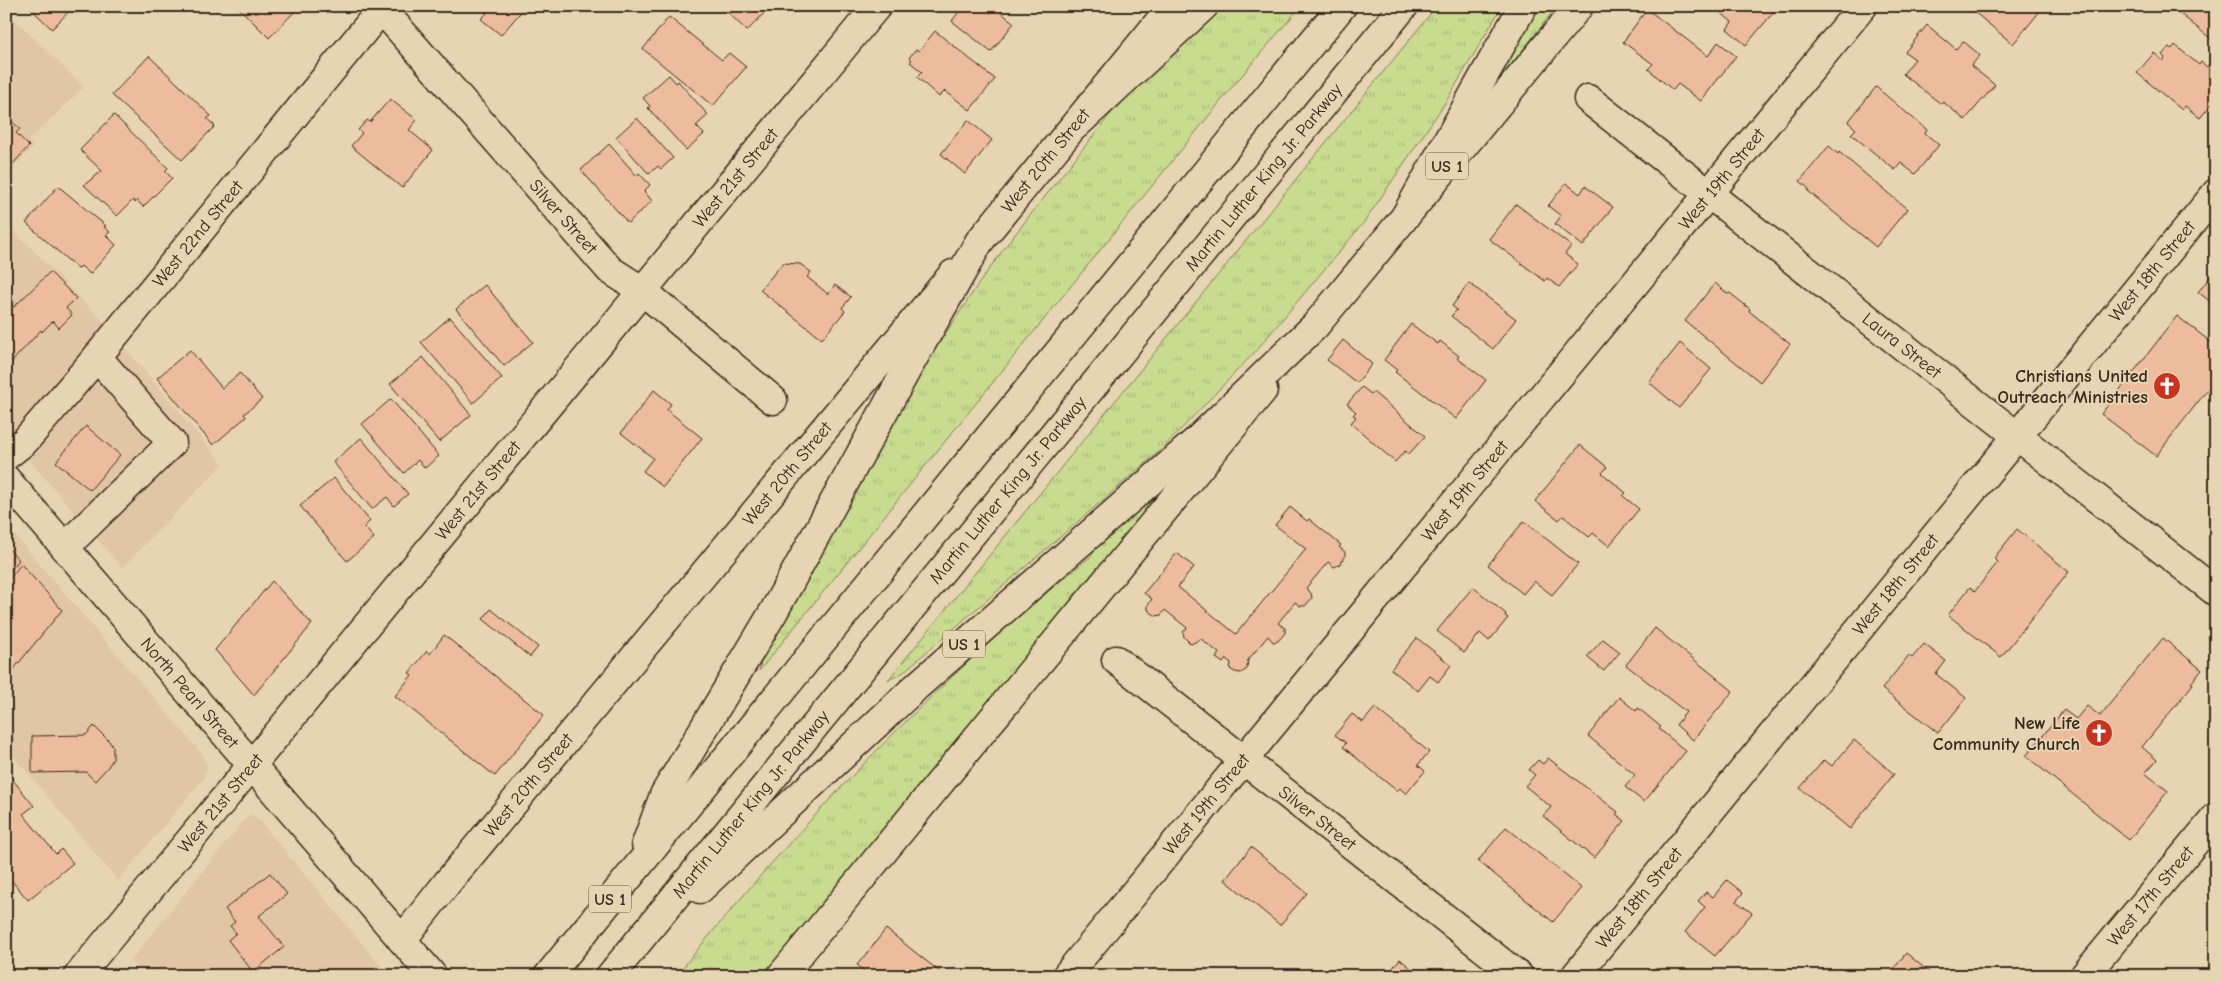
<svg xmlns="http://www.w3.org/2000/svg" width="2222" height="982" viewBox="0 0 2222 982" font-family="'Comic Neue',sans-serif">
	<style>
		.built { fill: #e1c6a6 }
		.grass { fill: url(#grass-tufts); stroke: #828256 }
		.building { fill: #edbc9d; stroke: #3b2a1e }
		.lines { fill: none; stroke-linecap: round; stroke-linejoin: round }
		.minor-casing { stroke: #3b2a1e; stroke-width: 31 }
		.major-casing { stroke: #3b2a1e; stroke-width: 31 }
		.highway-casing { stroke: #3b2a1e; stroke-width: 31 }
		.minor { stroke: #e6d4b2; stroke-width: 28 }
		.major { stroke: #e6d4b2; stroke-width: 28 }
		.highway { stroke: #e6d4b2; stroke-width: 28 }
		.labels { text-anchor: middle; stroke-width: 4; stroke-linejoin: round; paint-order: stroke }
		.shield { fill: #e6d4b2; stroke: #6e5d4a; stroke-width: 1 }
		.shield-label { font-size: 16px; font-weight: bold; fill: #3b2a1e }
		.street-label { font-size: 18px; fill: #3b2a1e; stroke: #e6d4b2 }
		.poi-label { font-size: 18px; font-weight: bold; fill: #3b2a1e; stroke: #e6d4b2; text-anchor: end }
	</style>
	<defs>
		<pattern id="grass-tufts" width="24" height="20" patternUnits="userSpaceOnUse" patternTransform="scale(1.25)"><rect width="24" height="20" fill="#c8db8f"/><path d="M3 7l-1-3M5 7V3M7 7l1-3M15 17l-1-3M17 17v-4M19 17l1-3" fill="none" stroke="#adbc7b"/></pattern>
	</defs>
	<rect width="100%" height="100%" fill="#e6d4b2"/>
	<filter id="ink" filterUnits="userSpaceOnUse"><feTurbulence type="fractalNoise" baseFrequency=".02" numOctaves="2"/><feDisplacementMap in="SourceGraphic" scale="10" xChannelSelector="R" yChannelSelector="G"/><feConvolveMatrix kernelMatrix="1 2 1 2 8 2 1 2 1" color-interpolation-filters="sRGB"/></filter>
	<g filter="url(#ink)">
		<!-- built -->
		<path class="built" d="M6 11 84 87 28 141 34 146 6 174Z
			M6 223 99 317 223 464 122 568 6 433Z
			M6 525 202 754 207 767 203 779 118 881 6 747Z
			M252 814 259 820 389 976H148L130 961 244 820Z"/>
		<!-- grass -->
		<path class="grass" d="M1216 6H1301L1233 86 759 671 762 657 930 357 975 289 1005 247 1112 112 1173 47Z
			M1437 6H1502L1447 100 1365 221 1254 353 1162 449 901 674 888 680Z
			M1540 6H1557L1488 95Z
			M1149 498 1154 502 1153 506 763 976H676C800 823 937 680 1091 556L1098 540Z"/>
		<!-- building -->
		<path class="building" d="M28 6H74L52 29Z
			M237 6H300L269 38Z
			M479 6H526L501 35 481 19 487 13Z
			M721 6H771L747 31Z
			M963 6H993L1014 23 991 52 952 21Z
			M1713 6H1777L1778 7 1746 45 1727 29 1732 22Z
			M1967 6H2037L2041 10 2013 44Z
			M2183 6H2216V43L2178 12Z
			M1647 9 1708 56 1718 42 1736 56 1701 101 1678 84 1673 90 1648 69 1653 64 1623 42Z
			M669 17 722 60 729 53 746 67 713 106 643 49Z
			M1927 25 1956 49 1963 41 1980 55 1971 66 1995 85 1965 120 1943 102 1941 104 1903 74 1915 59 1905 52Z
			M935 31 995 79 970 110 945 91 939 97 917 77 922 72 910 62 912 60 909 58 916 49 919 51Z
			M2175 45 2199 65 2201 62 2207 67 2211 61 2216 64V99L2200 118 2185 106 2182 110 2137 73 2154 53 2163 61 2165 58 2162 55 2169 47 2172 49Z
			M149 56 211 116 207 119 215 126 182 160 112 95Z
			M669 75 676 83 678 81 708 115 696 126 704 134 686 150 648 108 650 106 643 98Z
			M1876 87 1927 130 1925 133 1939 145 1915 174 1901 163 1895 170 1851 134 1856 129 1848 122Z
			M390 99 417 120 409 130 433 150 402 188 351 146 362 133 358 130 367 120 370 122Z
			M114 115 168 168 165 171 172 178 143 207 137 200 135 203 133 200 117 216 84 185 102 171 80 150Z
			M6 116 20 129 16 133 29 146 13 164 6 159Z
			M637 118 673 158 661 169 658 166 649 174 616 137Z
			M968 120 992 140 965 174 941 154Z
			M609 144 637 176 639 173 650 185 644 191 652 201 628 223 581 170Z
			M1829 146 1838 154 1839 152 1907 209 1876 247 1808 191 1809 189 1800 181Z
			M1566 183 1580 194 1585 186 1613 207 1583 246 1555 224 1561 216 1548 206Z
			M58 186 106 226 104 227 110 232 106 235 116 245 90 274 81 266 78 269 26 223Z
			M1516 204 1571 246 1565 254 1578 264 1559 287 1547 278 1545 281 1489 239Z
			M783 263 800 264 811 272 807 277 828 294 835 285 851 297 842 308 845 311 822 339 760 290Z
			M2216 270V306L2198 292Z
			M50 272 76 298 66 308 72 315 59 328 53 321 42 332 41 330 6 368V300L14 307Z
			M1469 283 1516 319 1493 349 1451 316 1457 310 1452 306Z
			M1715 283 1728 294 1730 293 1750 309 1749 311 1790 344 1760 382 1685 321Z
			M485 285 533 342 504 366 456 309Z
			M2177 316 2216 346V387L2212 384 2156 456 2101 414Z
			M450 317 502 378 473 403 421 342Z
			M1411 324 1438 344 1440 341 1459 356 1457 358 1486 380 1456 419 1395 372 1397 370 1384 360Z
			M1343 340 1372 364 1357 383 1327 360Z
			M1680 343 1711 369 1679 408 1649 382Z
			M190 350 222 388 240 373 262 399 244 414 246 417 213 445 157 378Z
			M423 357 471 415 439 442 390 384Z
			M1362 387 1371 394 1373 392 1425 436 1409 454 1405 451 1395 462 1351 423 1356 417 1353 415 1356 412 1347 404Z
			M654 390 671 404 667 410 702 438 663 487 643 471 653 458 621 433Z
			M391 399 439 456 425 468 418 460 404 473 362 424Z
			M86 426 120 455 90 490 56 462Z
			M361 438 408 494 394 506 387 497 372 509 333 462Z
			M1580 445 1607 467 1602 473 1626 493 1623 496 1639 509 1609 546 1593 533 1589 537 1563 516 1559 520 1535 501Z
			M334 478 370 521 364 527 374 538 347 561 300 506Z
			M1290 507 1307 521 1309 519 1341 545 1339 547 1345 552V557L1339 565 1334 567 1328 562 1306 588 1311 593 1312 598 1305 606H1300L1295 602 1278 623 1285 628V633L1278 641 1273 642 1268 636 1248 660 1247 669 1241 673 1235 672 1230 669 1231 663 1226 659 1223 663 1216 658 1219 653 1201 639 1191 644 1184 637 1183 632 1187 628 1165 610 1161 615 1156 616 1148 610V605L1152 599 1144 593 1177 553 1194 567 1178 587 1236 634 1306 549 1275 525Z
			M1524 521 1578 564 1552 595 1534 581 1523 594 1488 565Z
			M2017 529 2069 572 2001 657 1948 615 1970 587 1975 591 1998 562 1994 558Z
			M6 546 19 560 6 576Z
			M21 564 62 610 9 675 6 672V583Z
			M272 581 312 624 254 695 215 650Z
			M1473 587 1506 614 1505 616 1508 618 1489 641 1480 633 1464 653 1437 631Z
			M491 609 538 647 530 657 483 619Z
			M1655 628 1733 691 1693 740 1676 725 1686 712 1626 665Z
			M444 635 544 715 495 776 395 696 412 675 409 673 427 651 430 654Z
			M1417 638 1451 665 1438 682 1430 676 1418 691 1391 669Z
			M2163 638 2202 670 2191 683 2193 684 2142 747 2157 760 2145 773 2168 791 2129 840 2026 756 2064 710 2076 719 2087 706 2100 716Z
			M1603 639 1620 652 1604 671 1587 657Z
			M1924 644 1946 661 1936 674 1966 698 1938 733 1882 689 1909 655 1912 658Z
			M1619 697 1636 711 1638 708 1661 727 1659 729 1686 751 1644 802 1625 787 1635 775 1588 736Z
			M1375 708 1429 752 1418 765 1425 771 1406 794 1400 788 1397 791 1343 747 1346 743 1335 735 1352 714 1363 722Z
			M94 726 109 741 113 747V759L107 768 95 781 86 772 32 773V736L86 735Z
			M1854 740 1894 774 1850 829 1800 788 1824 760 1832 766Z
			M1548 758 1618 812 1616 814 1625 821 1594 858 1543 816 1551 807 1525 786 1535 775 1529 770 1538 760 1543 764Z
			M9 775 34 806 23 814 56 854 61 849 73 863 28 900 6 874V777Z
			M1506 827 1581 888 1553 922 1478 861Z
			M1251 847 1307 893 1280 925 1225 880Z
			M270 873 287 894 259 916 284 947 253 972 228 940 236 933 230 926 235 922 225 909Z
			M1727 880 1743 893 1736 901 1752 913 1715 956 1685 932 1705 907 1698 901 1706 892 1713 897Z
			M886 929 945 976H870L857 965Z
			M1906 953 1934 976H1888Z
			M1400 959 1420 976H1386Z"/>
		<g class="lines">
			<!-- minor casing -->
			<g class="minor-casing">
				<g id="minor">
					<path id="s1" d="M379 6 610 270 643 291 773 400"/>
					<path id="s2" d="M1588 99 2216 592"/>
					<path id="s3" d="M6 456 25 441 97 357 384 6"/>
					<path id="s4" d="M6 479 433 976"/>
					<path d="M65 547 172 443 97 357"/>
					<path id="s5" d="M1116 660 1519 976"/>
					<path id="s6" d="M402 940 447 883 953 274"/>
					<path id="s7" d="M78 976 877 6"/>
					<path d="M781 976 1263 390"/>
					<path id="s8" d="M1066 976C1330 651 1599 331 1863 6"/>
					<path id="s9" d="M1575 976 2216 193"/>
					<path id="s10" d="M2084 976 2216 817"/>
				</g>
			</g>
			<!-- major casing -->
			<g class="major-casing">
				<g id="major">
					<path id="s11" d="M979 242 1172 6"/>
					<path d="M1315 326 1579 6"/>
				</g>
			</g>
			<!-- highway casing -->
			<g class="highway-casing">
				<g id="highway">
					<path d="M1076 125 1204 6"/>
					<path d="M1406 215 1523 6"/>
					<path d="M646 844 664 795 774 611 906 371 979 242"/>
					<path d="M700 889 917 686 1195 442 1315 326"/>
					<path d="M548 976 1342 6"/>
					<path id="s12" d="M610 976 1404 6"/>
				</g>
			</g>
			<!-- minor -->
			<use href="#minor" class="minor"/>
			<!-- major -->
			<use href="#major" class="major"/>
			<!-- highway -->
			<use href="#highway" class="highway"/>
		</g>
	</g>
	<!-- icons -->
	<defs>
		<g id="church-disc" transform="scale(1.4375)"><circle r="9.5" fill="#c8321e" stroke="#e6d4b2"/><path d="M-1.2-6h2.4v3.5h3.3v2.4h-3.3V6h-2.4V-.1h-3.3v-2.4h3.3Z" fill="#fff"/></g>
	</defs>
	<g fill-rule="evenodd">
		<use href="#church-disc" x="2167" y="386"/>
		<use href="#church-disc" x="2099" y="733"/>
	</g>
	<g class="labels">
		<!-- shield labels -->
		<g class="shield">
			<rect x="1426" y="152.5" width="42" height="27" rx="4"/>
			<rect x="943" y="630.5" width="42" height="27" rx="4"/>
			<rect x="589" y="885.5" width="42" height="27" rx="4"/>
		</g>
		<g class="shield-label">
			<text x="1447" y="172">US 1</text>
			<text x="964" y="650">US 1</text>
			<text x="610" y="905">US 1</text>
		</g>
		<!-- street labels -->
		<g class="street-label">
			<text dy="6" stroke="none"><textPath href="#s11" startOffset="105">West 20th Street</textPath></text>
			<text dy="6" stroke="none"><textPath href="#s7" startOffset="1034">West 21st Street</textPath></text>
			<text dy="6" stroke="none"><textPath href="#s12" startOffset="1032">Martin Luther King Jr. Parkway</textPath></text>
			<text dy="6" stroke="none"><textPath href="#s8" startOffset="1032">West 19th Street</textPath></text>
			<text dy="6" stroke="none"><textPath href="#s1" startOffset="280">Silver Street</textPath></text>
			<text dy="6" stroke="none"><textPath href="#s3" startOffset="294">West 22nd Street</textPath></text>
			<text dy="6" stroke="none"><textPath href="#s9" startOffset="911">West 18th Street</textPath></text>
			<text dy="6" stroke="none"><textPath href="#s2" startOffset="399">Laura Street</textPath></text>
			<text dy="6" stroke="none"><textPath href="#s6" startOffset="605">West 20th Street</textPath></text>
			<text dy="6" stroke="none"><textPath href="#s7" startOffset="629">West 21st Street</textPath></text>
			<text dy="6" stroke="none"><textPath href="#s12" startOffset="628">Martin Luther King Jr. Parkway</textPath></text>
			<text dy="6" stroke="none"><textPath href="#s8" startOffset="628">West 19th Street</textPath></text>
			<text dy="6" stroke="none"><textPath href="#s9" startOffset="506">West 18th Street</textPath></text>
			<text dy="6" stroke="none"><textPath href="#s4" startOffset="282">North Pearl Street</textPath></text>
			<text dy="6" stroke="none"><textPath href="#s6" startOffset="200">West 20th Street</textPath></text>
			<text dy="6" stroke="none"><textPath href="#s7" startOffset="224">West 21st Street</textPath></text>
			<text dy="6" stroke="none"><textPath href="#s8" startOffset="222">West 19th Street</textPath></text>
			<text dy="6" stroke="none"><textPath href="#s12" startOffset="222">Martin Luther King Jr. Parkway</textPath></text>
			<text dy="6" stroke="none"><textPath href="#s5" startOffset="256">Silver Street</textPath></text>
			<text dy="6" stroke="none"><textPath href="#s10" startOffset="104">West 17th Street</textPath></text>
			<text dy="6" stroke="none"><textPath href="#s9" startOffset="101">West 18th Street</textPath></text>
		</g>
		<!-- poi labels -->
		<g class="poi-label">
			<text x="2148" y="382">Christians United<tspan x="2148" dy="21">Outreach Ministries</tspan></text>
			<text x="2080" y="729">New Life<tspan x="2080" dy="21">Community Church</tspan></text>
		</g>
	</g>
	<!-- margin -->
	<rect width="2222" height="982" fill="none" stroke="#e6d4b2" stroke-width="25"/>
	<rect x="12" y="12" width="2197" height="957" fill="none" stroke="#3b2a1e" stroke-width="2" filter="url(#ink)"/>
</svg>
